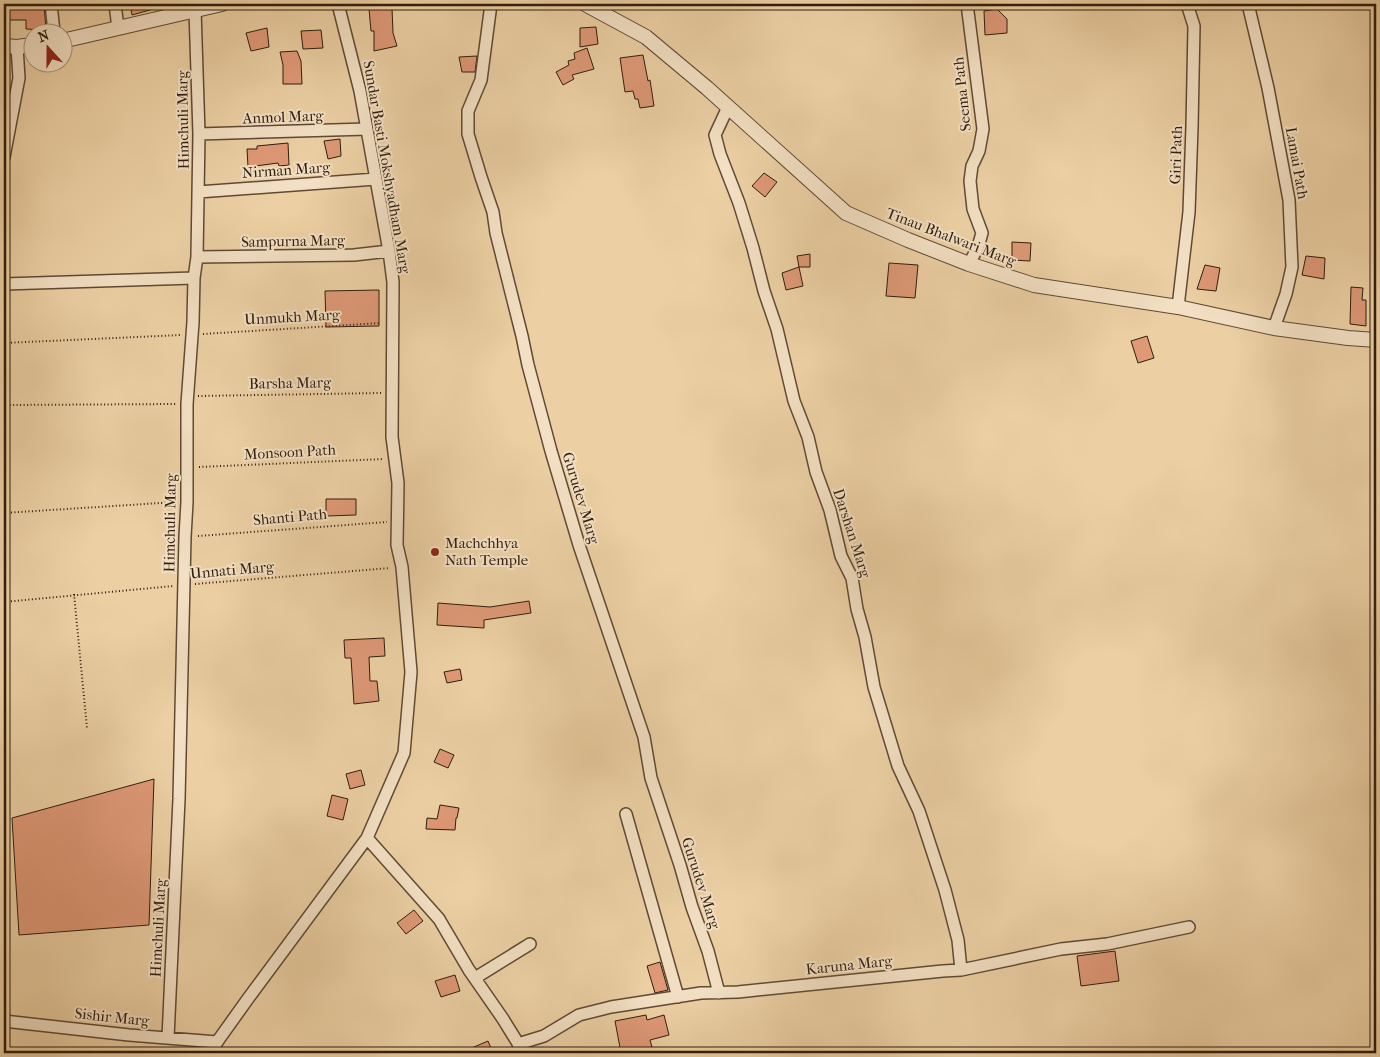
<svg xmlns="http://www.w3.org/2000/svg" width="1380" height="1057" viewBox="0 0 1380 1057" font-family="'IM FELL French Canon',serif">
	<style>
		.building { fill: #df9977; stroke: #301d0e }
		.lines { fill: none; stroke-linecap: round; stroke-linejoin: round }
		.minor-casing { stroke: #5f4a34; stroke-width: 14 }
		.tertiary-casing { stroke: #5f4a34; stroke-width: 16 }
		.path { stroke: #301d0e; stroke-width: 2; stroke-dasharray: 1 2.5; stroke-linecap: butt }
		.minor { stroke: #f3e0c4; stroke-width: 11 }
		.tertiary { stroke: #f3e0c4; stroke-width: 14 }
		.poi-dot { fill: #8f2418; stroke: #f3e0c4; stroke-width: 2 }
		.labels { text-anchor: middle; stroke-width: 4; stroke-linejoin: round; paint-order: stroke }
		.street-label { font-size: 15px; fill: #301d0e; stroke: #f3e0c4 }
		.poi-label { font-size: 15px; fill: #301d0e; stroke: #f3e0c4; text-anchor: start }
	</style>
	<rect width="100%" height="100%" fill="#ecd0a4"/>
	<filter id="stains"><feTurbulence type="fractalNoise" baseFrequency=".004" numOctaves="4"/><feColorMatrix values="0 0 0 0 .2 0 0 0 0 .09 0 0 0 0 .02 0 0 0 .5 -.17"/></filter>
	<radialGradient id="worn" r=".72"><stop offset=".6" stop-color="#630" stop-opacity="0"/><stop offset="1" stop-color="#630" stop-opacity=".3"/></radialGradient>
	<!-- building -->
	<path class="building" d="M4 4H44L46 30 26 29V20H4Z
		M130 4H161V7L132 15Z
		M392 8 393 33 397 46 374 51V31H371L369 9Z
		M997 9 1007 19V33L985 35 984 11Z
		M596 27 598 44 580 47V28Z
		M267 28 269 47 251 51 246 33Z
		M321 30 323 48 303 49 301 31Z
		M587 48 594 69 572 75 574 79 563 85 556 72 569 65 568 61 575 59 574 53Z
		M297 51 301 61 302 84H283V65L280 52Z
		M643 55 648 81 650 80 654 106 640 108 638 99H635L633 91 625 92 620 58Z
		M477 56 475 72H462L459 57Z
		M340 139 341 156 328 159 324 141Z
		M288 143 289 165 279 166 278 163 248 167 247 149H257V146Z
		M764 173 777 182 765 197 752 186Z
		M1012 242 1031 243 1030 261 1012 260Z
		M810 254V267H799L797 256Z
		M1306 256 1325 258 1324 279 1302 275Z
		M889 263 918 265 915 298 886 296Z
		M1205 265 1220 268 1216 291 1197 289Z
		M799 267 803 286 786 290 782 273Z
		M1351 287 1363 288 1362 300H1366V326L1350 324Z
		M379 290V326L326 327 325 291Z
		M1147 336 1154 358 1138 363 1131 341Z
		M326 499H356V515L326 516Z
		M529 601 531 613 484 620V628L437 625 438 603 490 607Z
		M384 638 385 656 369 657 370 681H377L379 701 354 704 351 658H345L344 640Z
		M460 669 462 680 447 683 444 672Z
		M440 749 454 755 448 768 434 762Z
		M361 770 365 785 350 789 346 774Z
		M154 779 149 925 19 935 12 818Z
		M332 795 348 799 343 820 327 816Z
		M440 805 459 808 457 818H456L455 830 426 829 427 818 437 819Z
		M414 910 423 921 406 934 397 923Z
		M1115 951 1119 981 1081 986 1077 956Z
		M660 962 668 990 655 993 647 966Z
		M455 975 460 991 441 997 435 981Z
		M646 1015 647 1020 664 1015 669 1035 650 1040 652 1047 621 1053 615 1021Z
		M488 1041 493 1053H460Z"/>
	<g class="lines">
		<!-- minor casing -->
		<g class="minor-casing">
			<path id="minor" d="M51 4 54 32
				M115 4 118 28
				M491 4 481 80 468 111V134L481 177 493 212 496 233 522 336 528 365 551 451 579 545 644 737 651 778 680 865 692 907 708 951 719 993
				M967 4 983 129 979 151 972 166 970 181 973 209 982 233 978 247 969 264
				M1248 4 1268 88 1289 200 1292 267 1286 294 1274 328
				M728 107 715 135 720 154 739 203 753 248 764 291 777 329 794 401 808 437 816 472 830 510 841 556 852 578 857 609 865 637 874 687 898 766 919 811 945 890 958 940 961 970
				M199 134 367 129
				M4 157 19 78 17 47
				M198 192 376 179
				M197 257 354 255 389 251
				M4 284 194 278
				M1178 307 1189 212 1192 127 1194 26 1187 4
				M626 814 678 997
				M367 838 439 919 469 970 503 1019 524 1053
				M475 978 530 944
				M4 1021 129 1035 217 1042
				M168 1038 179 799 185 537 187 502V404L193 322 194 278 197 257 199 134 195 10
				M518 1044 544 1036 579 1015 611 1007 701 993 738 992 943 971 961 970 1061 949 1107 944 1189 927
				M212 1053 217 1042 247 1000 367 838 404 753 411 672 402 567 397 545 398 483 392 437 393 282 389 251 360 91 338 4"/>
		</g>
		<!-- tertiary casing -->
		<g class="tertiary-casing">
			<path id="tertiary" d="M585 4 646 37 707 88 846 213 908 240 969 264 1034 285 1178 307 1274 328 1348 338 1376 340
				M62 41 222 4
				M4 46 17 47 32 45"/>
		</g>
		<!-- path -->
		<path class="path" d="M203 334 381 323
			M4 343 181 335
			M198 396 381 393
			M4 452 6 411 8 405 176 404
			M199 467 384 459
			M4 513 176 502
			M198 536 387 522
			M195 584 390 568
			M74 594 87 728
			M4 602 173 586"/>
		<!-- minor -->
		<use href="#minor" class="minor"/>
		<!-- tertiary -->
		<use href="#tertiary" class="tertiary"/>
	</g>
	<!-- markers -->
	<circle class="poi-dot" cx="435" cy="552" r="5"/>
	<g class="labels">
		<!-- street labels -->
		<g class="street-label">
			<text transform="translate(962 94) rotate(-96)" y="5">Seema Path</text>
			<text transform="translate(283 117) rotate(-2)" y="5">Anmol Marg</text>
			<text transform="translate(183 120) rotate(-91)" y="5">Himchuli Marg</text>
			<text transform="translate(1176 155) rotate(-88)" y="5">Giri Path</text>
			<text transform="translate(1297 163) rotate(80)" y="5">Lamai Path</text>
			<text transform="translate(387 167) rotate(80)" y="5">Sundar Basti Mokshyadham Marg</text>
			<text transform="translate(286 170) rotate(-4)" y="5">Nirman Marg</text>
			<text transform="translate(951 237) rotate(21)" y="5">Tinau Bhalwari Marg</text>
			<text transform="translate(293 241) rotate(-1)" y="5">Sampurna Marg</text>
			<text transform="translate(292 317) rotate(-3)" y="5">Unmukh Marg</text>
			<text transform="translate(290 383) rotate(-1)" y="5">Barsha Marg</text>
			<text transform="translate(290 452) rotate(-3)" y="5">Monsoon Path</text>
			<text transform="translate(581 498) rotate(73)" y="5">Gurudev Marg</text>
			<text transform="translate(290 517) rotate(-5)" y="5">Shanti Path</text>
			<text transform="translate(170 523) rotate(-89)" y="5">Himchuli Marg</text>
			<text transform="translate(852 533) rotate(72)" y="5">Darshan Marg</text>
			<text transform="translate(232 570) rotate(-5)" y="5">Unnati Marg</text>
			<text transform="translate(701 883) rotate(72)" y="5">Gurudev Marg</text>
			<text transform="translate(158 928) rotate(-87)" y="5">Himchuli Marg</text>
			<text transform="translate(849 965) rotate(-6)" y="5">Karuna Marg</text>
			<text transform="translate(112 1017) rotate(6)" y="5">Sishir Marg</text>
		</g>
		<!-- poi labels -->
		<g class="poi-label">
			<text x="445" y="548">Machchhya<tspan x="445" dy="17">Nath Temple</tspan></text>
		</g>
	</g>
	<!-- margin -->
	<rect width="1380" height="1057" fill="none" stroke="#ecd0a4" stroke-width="20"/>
	<rect x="5" y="5" width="1370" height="1047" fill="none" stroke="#301d0e" stroke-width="2.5"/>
	<rect x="10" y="10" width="1360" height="1037" fill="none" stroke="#301d0e"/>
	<!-- north arrow -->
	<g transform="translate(48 48) rotate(339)"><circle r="24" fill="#f3e0c4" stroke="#a5927b"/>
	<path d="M0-4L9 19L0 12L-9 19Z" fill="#8f2418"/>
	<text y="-8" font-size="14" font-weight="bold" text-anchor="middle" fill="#301d0e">N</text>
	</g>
	<rect width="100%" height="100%" filter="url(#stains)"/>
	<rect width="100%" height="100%" fill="url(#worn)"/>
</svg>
